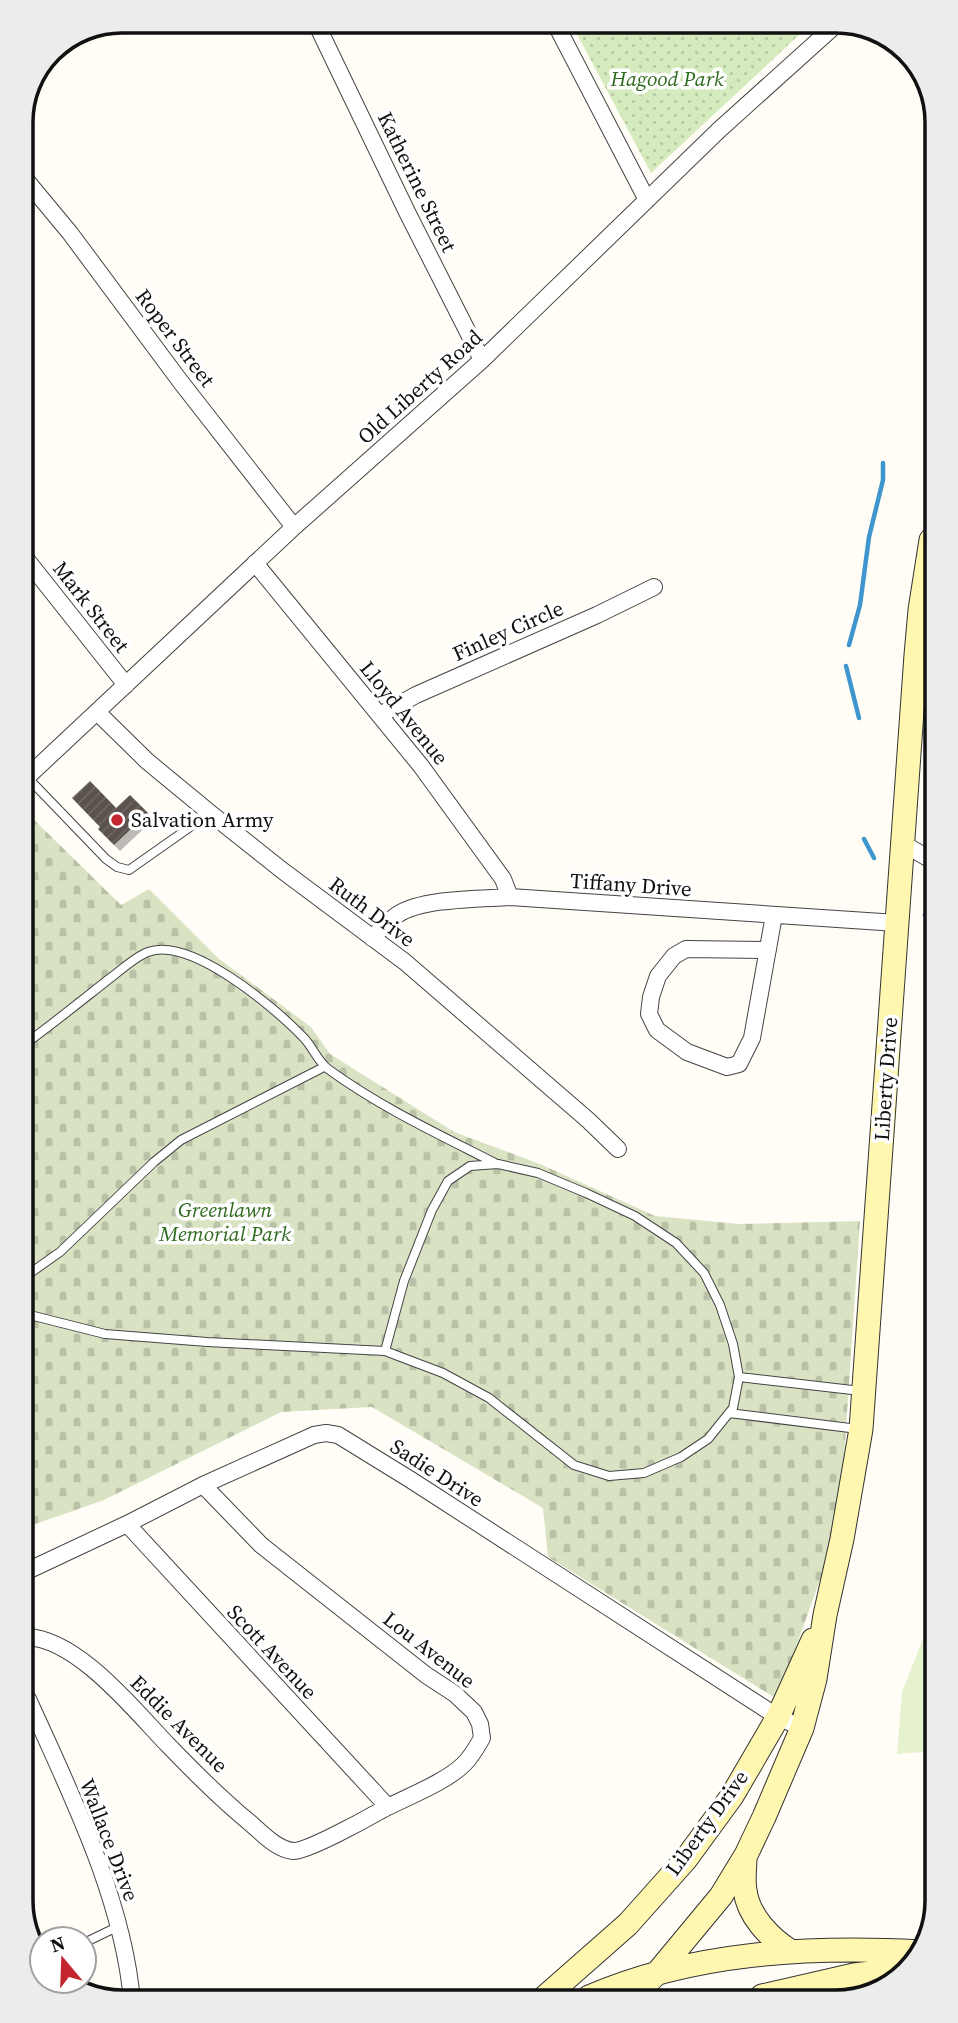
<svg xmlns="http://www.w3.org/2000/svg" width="958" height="2023" viewBox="0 0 958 2023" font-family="'Source Serif 4',serif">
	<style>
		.cemetery { fill: url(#cemetery-stones) }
		.park { fill: url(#park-dots) }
		.pitch { fill: #e6f2cf }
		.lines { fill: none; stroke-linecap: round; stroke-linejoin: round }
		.stream { stroke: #3f96cf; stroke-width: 4.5 }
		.building { fill: url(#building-hatch); filter: url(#shadow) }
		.lane-casing { stroke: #444; stroke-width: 10 }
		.street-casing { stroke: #444; stroke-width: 18 }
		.secondary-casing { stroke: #333; stroke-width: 25 }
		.lane { stroke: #fff; stroke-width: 8 }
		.street { stroke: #fff; stroke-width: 16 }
		.secondary { stroke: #fff6b0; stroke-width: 23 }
		.poi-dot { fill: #c4262e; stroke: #fff; stroke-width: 2.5 }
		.labels { text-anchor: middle; stroke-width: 7; stroke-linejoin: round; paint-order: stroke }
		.park-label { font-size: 21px; font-style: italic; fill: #2f6b1f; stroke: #fff }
		.street-label { font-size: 21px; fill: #111; stroke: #fff }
		.poi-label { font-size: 21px; fill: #111; stroke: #fff; text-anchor: start }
		.rim { fill: none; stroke: #111; stroke-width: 3.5 }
	</style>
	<defs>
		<pattern id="cemetery-stones" width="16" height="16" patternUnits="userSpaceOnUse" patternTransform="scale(1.75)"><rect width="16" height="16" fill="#d9e3c4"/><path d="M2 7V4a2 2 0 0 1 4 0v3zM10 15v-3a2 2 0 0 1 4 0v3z" fill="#b9c2a7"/></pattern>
		<pattern id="park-dots" width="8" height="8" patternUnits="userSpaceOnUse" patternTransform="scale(1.75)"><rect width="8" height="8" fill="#d5ebbd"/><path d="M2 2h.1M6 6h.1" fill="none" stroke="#b6c8a1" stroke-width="1.8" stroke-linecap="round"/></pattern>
		<pattern id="building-hatch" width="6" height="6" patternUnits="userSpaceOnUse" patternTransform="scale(1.75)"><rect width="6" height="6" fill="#5a524d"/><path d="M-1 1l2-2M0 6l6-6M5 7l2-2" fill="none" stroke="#6d6662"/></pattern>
		<filter id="shadow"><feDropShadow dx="6" dy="6" stdDeviation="0" flood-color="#0004"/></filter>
	</defs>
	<rect width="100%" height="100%" fill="#fffdf5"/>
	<!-- cemetery -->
	<path class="cemetery" d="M24 810 121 905 149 889 218 958 311 1027 330 1054 454 1132 540 1164 655 1216 739 1224 860 1221 844 1457 828 1558 777 1699 548 1557 543 1508 372 1407 281 1412 104 1500 27 1527Z"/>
	<!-- park -->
	<path class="park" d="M570 21H814L651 173Z"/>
	<!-- pitch -->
	<path class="pitch" d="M936 1606V1751L897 1754 902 1692Z"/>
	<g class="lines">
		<!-- stream -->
		<path class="stream" d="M849 645 860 605 869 537 883 480V463
			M846 666 859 718
			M864 839 874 858
			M925 915 933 928"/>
	</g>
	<!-- building -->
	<path class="building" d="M90 781 116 808 130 795 148 813 114 845 98 829 100 827 72 798Z"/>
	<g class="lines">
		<!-- lane casing -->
		<g class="lane-casing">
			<path id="lane" d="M27 777 106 859 117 867 129 870 210 813
				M25 1044C54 1023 81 1001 109 979 120 971 136 956 148 952 190 936 274 1007 302 1036 312 1045 317 1061 328 1069 380 1107 438 1134 495 1163
				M26 1276 60 1252 154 1162 181 1140 324 1067
				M26 1314 105 1334 207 1342 385 1351 443 1373 489 1398 574 1465 609 1476 644 1473 681 1457 708 1439 733 1408 739 1377 733 1344 720 1305 704 1273 676 1243 635 1216 586 1193 538 1173 498 1164 470 1166 448 1181 432 1210 404 1281 385 1351
				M739 1377 861 1391
				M729 1413 858 1429
				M84 1943 119 1926"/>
		</g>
		<!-- street casing -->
		<g class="street-casing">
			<path id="street" d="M315 21 407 212 482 360
				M554 21 647 200
				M21 174 70 233 180 381 294 527
				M23 555 126 685
				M255 563 421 766 503 879 510 897
				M97 712 147 761 210 813 283 871 405 962 588 1120 618 1149
				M380 715 416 695 597 615 654 587
				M24 780 294 527 482 360 719 130 840 21
				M902 843 933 861
				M372 938C380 930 388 921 397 915 422 898 480 899 510 897L897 923
				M768 950 686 949 674 956 658 976 651 997 649 1014 657 1030 687 1052 727 1067 739 1064 752 1038 774 915
				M127 1524 388 1807
				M27 1571 127 1524 203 1485 314 1435 326 1433 338 1435 411 1480 778 1717 802 1728
				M27 1637C78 1639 135 1711 168 1745 194 1772 221 1799 249 1822 262 1833 276 1849 293 1851 306 1852 366 1819 380 1811 404 1798 445 1783 464 1764 471 1757 477 1747 482 1738L480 1724 474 1712 455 1694 426 1675 261 1545 203 1485
				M28 1699C70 1792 124 1900 132 2002"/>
		</g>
		<!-- secondary casing -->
		<g class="secondary-casing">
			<path id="secondary" d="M745 1857C745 1867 743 1880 745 1890 748 1916 770 1938 790 1951
				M762 1996 854 1975 906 1969
				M589 1997C693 1952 809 1946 921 1952
				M633 1997 658 1972 721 1896 746 1855 764 1817 802 1728 815 1679 825 1615 842 1539 861 1429 916 655 920 610 931 540
				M544 1998 628 1924 686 1859 732 1796 778 1717 813 1640"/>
		</g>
		<!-- lane -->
		<use href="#lane" class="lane"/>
		<!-- street -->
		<use href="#street" class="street"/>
		<!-- secondary -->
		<use href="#secondary" class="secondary"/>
	</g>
	<!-- markers -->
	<circle class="poi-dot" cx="117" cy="820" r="7"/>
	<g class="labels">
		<!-- park labels -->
		<g class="park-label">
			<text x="667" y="86">Hagood Park</text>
			<text x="225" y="1217">Greenlawn<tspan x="225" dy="24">Memorial Park</tspan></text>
		</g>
		<!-- street labels -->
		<g class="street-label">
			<text transform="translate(417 182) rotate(64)" y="7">Katherine Street</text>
			<text transform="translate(175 338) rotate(53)" y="7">Roper Street</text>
			<text transform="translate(420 387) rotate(-42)" y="7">Old Liberty Road</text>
			<text transform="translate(91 607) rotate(52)" y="7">Mark Street</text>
			<text transform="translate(508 631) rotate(-24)" y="7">Finley Circle</text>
			<text transform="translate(404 713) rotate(51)" y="7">Lloyd Avenue</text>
			<text transform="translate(631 885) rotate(4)" y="7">Tiffany Drive</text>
			<text transform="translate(372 912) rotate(37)" y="7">Ruth Drive</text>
			<text transform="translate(886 1079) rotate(-86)" y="7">Liberty Drive</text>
			<text transform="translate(437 1473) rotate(33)" y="7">Sadie Drive</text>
			<text transform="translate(429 1650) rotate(38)" y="7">Lou Avenue</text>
			<text transform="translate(272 1652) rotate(47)" y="7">Scott Avenue</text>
			<text transform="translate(179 1724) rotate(45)" y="7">Eddie Avenue</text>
			<text transform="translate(707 1823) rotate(-54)" y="7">Liberty Drive</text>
			<text transform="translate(109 1840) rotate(69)" y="7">Wallace Drive</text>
		</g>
		<!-- poi labels -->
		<g class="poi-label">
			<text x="131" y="827">Salvation Army</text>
		</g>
	</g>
	<!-- crop -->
	<path d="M0 0H958V2023H0ZM122 33H836A89 89 0 0 1 925 122V1901A89 89 0 0 1 836 1990H122A89 89 0 0 1 33 1901V122A89 89 0 0 1 122 33Z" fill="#ececec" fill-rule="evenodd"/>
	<path class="rim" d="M122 33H836A89 89 0 0 1 925 122V1901A89 89 0 0 1 836 1990H122A89 89 0 0 1 33 1901V122A89 89 0 0 1 122 33Z"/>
	<!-- north arrow -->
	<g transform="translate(63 1960) rotate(341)"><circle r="33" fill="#ffffff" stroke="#a0a0a0" stroke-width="2"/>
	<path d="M0-5L12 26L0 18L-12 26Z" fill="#c4262e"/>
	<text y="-10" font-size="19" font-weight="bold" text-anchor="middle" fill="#111111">N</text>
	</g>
</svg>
